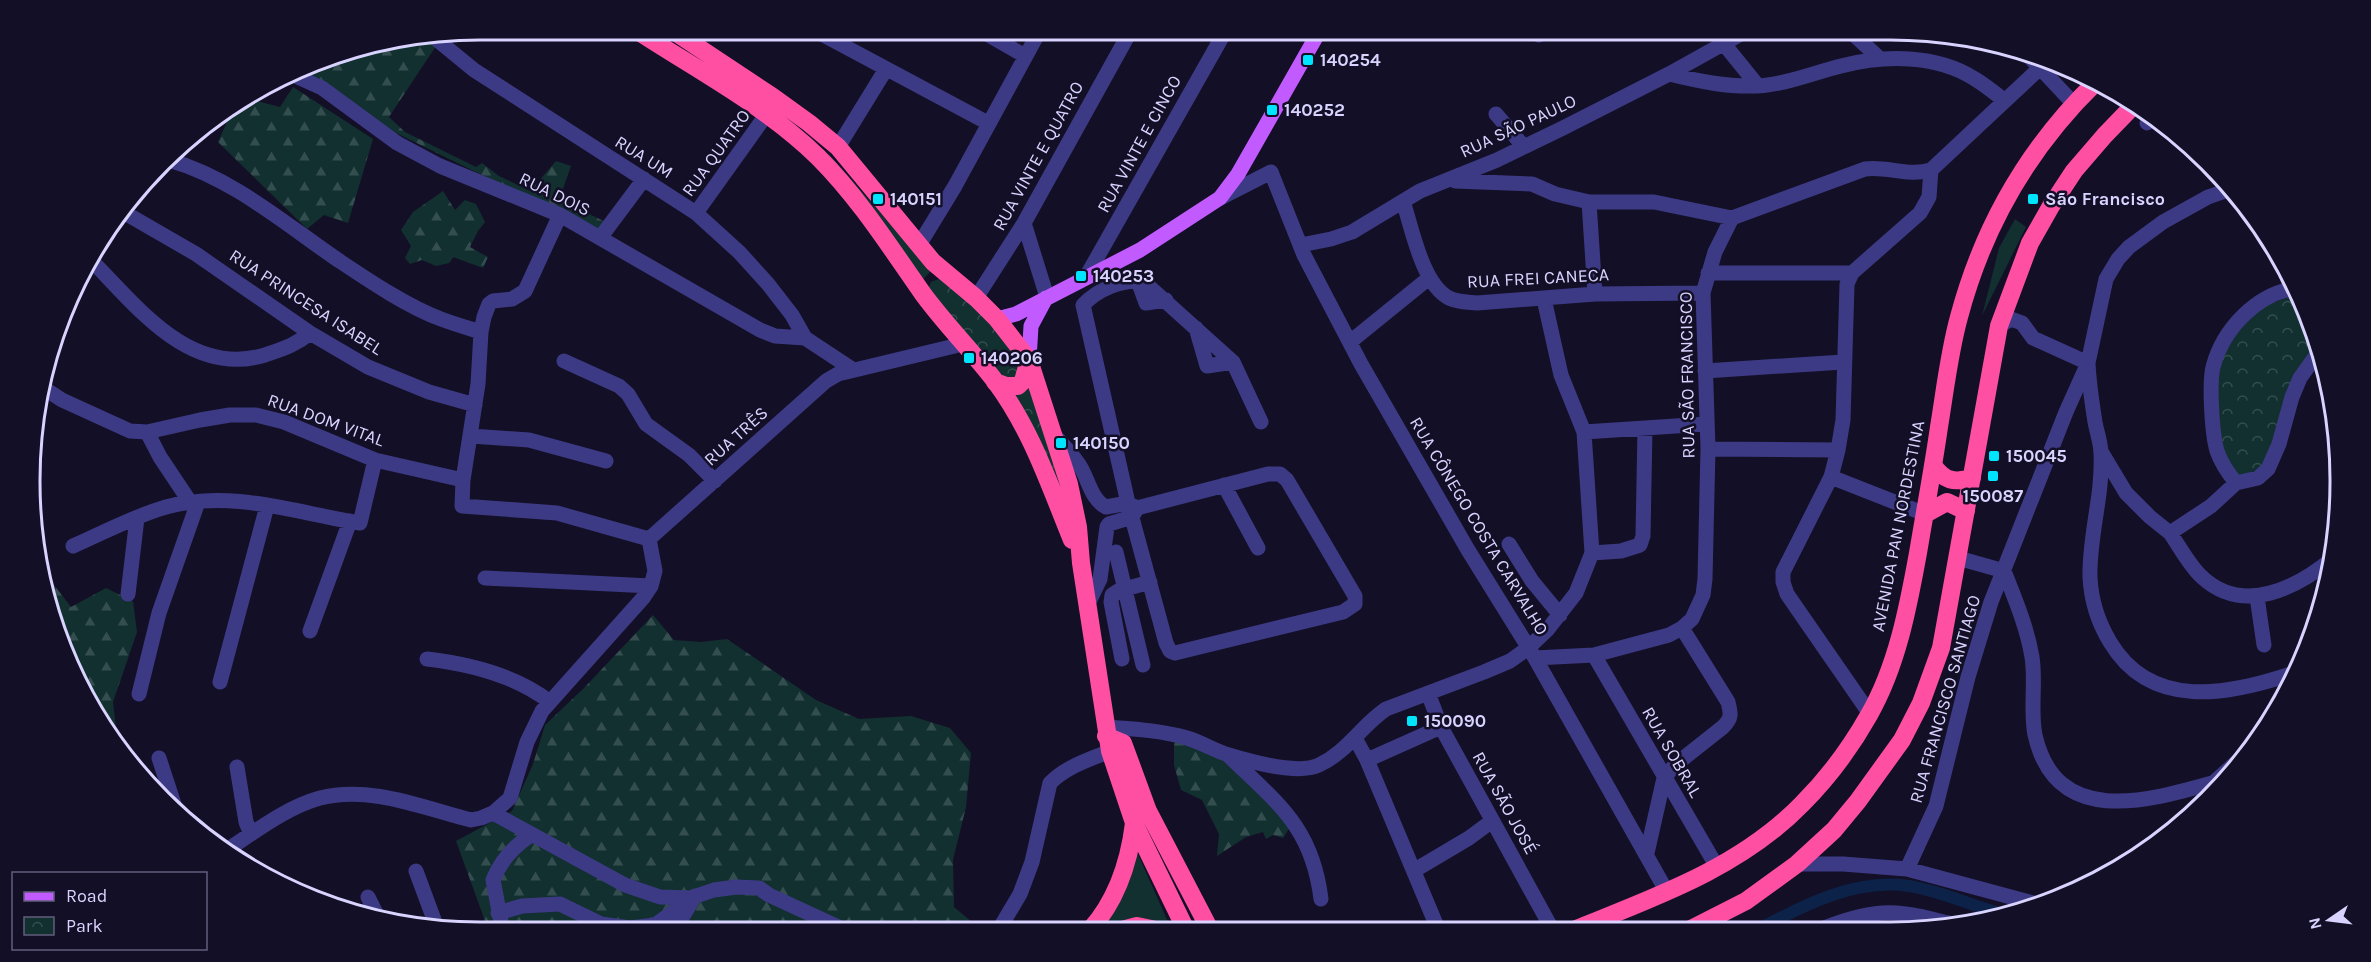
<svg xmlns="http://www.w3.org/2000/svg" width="2371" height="962" viewBox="0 0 2371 962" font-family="Karla,sans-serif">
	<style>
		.green { fill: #12302f }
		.forest { fill: url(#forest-firs) }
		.park { fill: url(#park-crowns) }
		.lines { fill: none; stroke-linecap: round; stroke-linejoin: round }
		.canal { stroke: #0c2248; stroke-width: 12 }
		.minor { stroke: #3d3a85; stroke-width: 15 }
		.major { stroke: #c25bff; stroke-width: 15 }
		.highway { stroke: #ff4fa3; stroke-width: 18 }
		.poi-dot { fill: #00e5ff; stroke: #130f26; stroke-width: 2 }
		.labels { text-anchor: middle; stroke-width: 5; stroke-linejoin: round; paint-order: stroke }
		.poi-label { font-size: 18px; font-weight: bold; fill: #d9d4ff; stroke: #130f26; text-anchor: start }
		.street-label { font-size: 18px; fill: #d9d4ff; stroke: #130f26 }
		.rim { fill: none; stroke: #d9d4ff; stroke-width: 3 }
	</style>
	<defs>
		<pattern id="forest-firs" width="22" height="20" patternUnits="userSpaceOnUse" patternTransform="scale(1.5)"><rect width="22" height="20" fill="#12302f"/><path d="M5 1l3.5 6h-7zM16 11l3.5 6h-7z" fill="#344d4e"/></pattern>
		<pattern id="park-crowns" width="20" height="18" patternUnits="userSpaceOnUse" patternTransform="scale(1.5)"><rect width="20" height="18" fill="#12302f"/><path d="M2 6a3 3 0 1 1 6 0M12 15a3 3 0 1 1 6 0" fill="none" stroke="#344d4e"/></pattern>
	</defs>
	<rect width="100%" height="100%" fill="#130f26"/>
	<!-- green -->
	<path class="green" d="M829 154 931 271 920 282 827 158Z
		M2015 219 2026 227 1982 316 1999 248Z
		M1137 852 1169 924 1157 923 1116 927 1110 930H1094Z"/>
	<!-- forest -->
	<path class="forest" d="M427 39 436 46 389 117 405 132 476 167 482 163 499 176 530 191 556 161 571 166 559 200 606 222 604 235 386 128 298 71 336 54Z
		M293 87 373 139 348 223 324 215 307 229 218 142 234 106 240 107 245 98 280 107Z
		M443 191 455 210 465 200 476 204 485 222 478 231 470 247 488 257 483 268 453 257 449 263 436 266 422 260 410 264 405 258 411 246 401 230 413 212Z
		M39 571 51 581 71 607 106 588 133 601 137 632 113 702 118 745 106 731 64 654Z
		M653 615 674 640 701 642 727 639 816 700 859 719 911 716 950 728 971 753 966 807 953 860 954 907 978 927 974 931 489 932 456 841 512 811 533 764 545 725 584 688Z
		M1174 739 1227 758 1292 824 1283 838 1273 835 1266 839 1263 832 1246 837 1217 856 1219 834 1202 800 1181 790 1174 765Z"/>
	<!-- park -->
	<path class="park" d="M939 279C972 291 999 334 1021 360L1016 381 999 375 928 289 931 282Z
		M2299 293 2318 345 2269 464 2237 480 2227 467 2215 410 2214 382 2229 343 2259 308Z
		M1029 375 1064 481 1070 528 1012 391Z"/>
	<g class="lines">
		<!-- canal -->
		<path class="canal" d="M1759 929C1804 905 1856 878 1909 886 1942 891 1971 906 2003 914"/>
		<!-- minor -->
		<path class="minor" d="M814 30 988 123
			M980 30 1025 56
			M1849 30 1879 58
			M1539 35 1548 30
			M435 38 474 70 696 213 739 252 768 284 792 315 805 338 852 369
			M1724 44 1758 86
			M2025 52 2074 104
			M291 74 322 88 397 143 440 166 560 215 760 330 775 336 805 338
			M1669 74C1698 81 1726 87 1756 86 1784 85 1813 73 1841 66 1884 55 1936 54 1975 79 1985 85 1995 93 2005 101
			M1496 114 1524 147
			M2147 123 2154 118
			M838 147 886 69
			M169 160C232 178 284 223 338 260 368 280 408 307 441 319 454 324 468 328 481 332
			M1455 181 1532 184 1555 194 1589 202H1654L1732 218
			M1220 198 1271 172 1304 255 1361 364 1468 550 1535 658 1667 892
			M1403 201C1412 228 1422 284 1449 298 1457 302 1468 302 1477 303L1595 294 1703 293
			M1589 202 1595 294
			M125 213 196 254 310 333 368 367 429 392 475 405
			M696 213 766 115
			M560 215 525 291 512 299 493 301 489 304 484 317 481 332 478 384 463 480 462 506 557 513 649 539
			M1024 223 1047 297
			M600 238 644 179
			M919 245 955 186 1040 30
			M1301 245 1331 239 1352 232 1420 191 1497 160 1563 128 1669 74 1748 30
			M89 258C136 305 189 378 265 355 282 349 296 345 310 333
			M1708 273H1852
			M1086 277 1226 30
			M1138 281 1146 303 1166 300
			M976 298 1024 223 1131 30
			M1999 326 2011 319 2022 323 2033 338 2088 363C2089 383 2092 403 2095 422 2097 433 2101 443 2101 454 2103 496 2089 535 2090 577 2091 600 2098 622 2110 642 2151 711 2229 695 2294 673
			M1196 328 1207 366 1233 362
			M1350 342 1429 278
			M564 361 619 386 628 394 646 424 689 455 715 481
			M1705 371 1843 362
			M42 387 62 400 130 431 147 432 200 420 230 415H256L284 422 375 460 463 480
			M147 432 160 457 190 502
			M1584 432 1706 424
			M471 436 529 440 606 461
			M1056 437C1063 445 1071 453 1078 463 1088 476 1090 499 1106 507L1128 503 1137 508 1268 474H1280L1287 480 1355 596V604L1343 612 1175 653 1170 651 1166 643 1128 503 1083 305C1097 290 1123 278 1144 282L1233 362 1261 422
			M1708 449 1838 450
			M2102 453 2126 493 2150 517 2170 533 2211 506 2236 483 2258 478 2268 469 2279 444 2292 397 2300 378 2320 350
			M1831 477 1925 514
			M2236 483C2228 473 2221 463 2217 451 2212 434 2209 384 2213 367 2223 329 2257 293 2297 288
			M1224 485 1258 548
			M2170 533C2180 547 2190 567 2203 578 2244 615 2297 588 2333 558
			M649 539 826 381 838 374 963 344
			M1509 544 1532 581 1560 615
			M73 546C103 533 134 516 166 507 232 489 296 513 360 523L375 460
			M1116 552 1143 665
			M1592 553 1621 551 1640 545 1643 536 1645 429
			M1958 558 2004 571C2015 599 2027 627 2032 657 2036 682 2030 711 2035 735 2057 832 2155 799 2223 780
			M485 578 651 586
			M128 594 137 518
			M2257 597 2264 645
			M1087 606 1100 579 1107 527 1109 524 1132 517 1136 510
			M310 631 350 521
			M1594 655 1717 867
			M1535 658 1594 655 1669 635 1682 628 1692 619 1703 595 1705 579 1708 449 1703 293 1715 252 1732 218 1865 169C1888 166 1908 177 1931 170L2040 68
			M427 659C470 664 515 675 550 702
			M1122 659 1111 602 1112 595 1118 591 1150 582
			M220 682 267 506
			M1428 693 1441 727 1552 929
			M139 694 159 613 198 502
			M1870 714 1787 594 1783 582V572L1831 477 1838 450 1843 420 1847 284 1852 273 1920 213 1929 197 1931 170
			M1105 727C1132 729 1160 730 1187 738 1201 742 1215 751 1229 755 1252 762 1297 775 1319 765 1347 752 1361 726 1386 709L1484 672 1510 661 1528 648 1548 629 1576 593 1592 553 1584 432 1561 375 1544 299
			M1355 738 1367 760 1438 929
			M1228 755C1277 803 1312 826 1321 899
			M159 758 174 804
			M1367 760 1441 727
			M237 767 246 822 251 834
			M2213 783 2240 759
			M493 813 625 885 660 897 690 898 714 890 736 887 759 888 769 895 847 931
			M227 850C256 831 287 807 320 798 370 785 423 808 471 820L481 818 493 813 510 798 527 742 542 711 643 598 651 586 655 571 649 539
			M1647 853 1664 778 1675 765 1723 727C1732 718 1731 714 1728 702L1682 628
			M1797 864H1843L1907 869 2037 904
			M1907 869 1936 806 1968 677 1991 602 2066 412 2088 363 2106 279 2118 259 2129 247 2163 222 2208 197 2231 189
			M1415 870 1469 838 1492 821
			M416 871 436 925
			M368 897 377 915
			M498 913 522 906 560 904 601 924 630 928 655 925 695 896
			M1824 928C1882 905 1901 911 1959 926
			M674 931 692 901
			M998 931 1020 894 1032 862 1050 783C1067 766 1089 760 1110 751
			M503 932 493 880C500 862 514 846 531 835"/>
		<!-- major -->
		<path class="major" d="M997 319 1016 314 1140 250 1220 198 1238 174 1320 30
			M1029 360 1031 326 1046 298"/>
		<!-- highway -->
		<path class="highway" d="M636 30C697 70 766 106 818 157 859 198 890 247 923 294 945 324 972 351 995 381 1032 431 1049 484 1072 540
			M672 30 773 97 809 123 838 147 933 262 976 298 997 319 1029 360 1069 484 1078 527 1081 563 1110 751 1134 823 1186 930
			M995 382 1006 386H1018L1023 381 1029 360
			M1933 465C1944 481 1954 483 1972 478
			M1925 514 1947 502 1966 511
			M1106 736 1123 743 1148 811 1210 930
			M1576 929C1656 897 1741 867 1802 804 1828 778 1851 747 1869 715 1897 666 1908 608 1918 553 1925 511 1933 469 1939 427 1945 391 1949 353 1959 317 1983 227 2029 147 2096 82
			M1691 929 1746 901 1797 864 1834 830 1858 801 1902 740 1921 703 1941 648 1999 326 2030 243 2051 206 2074 171 2105 135 2135 104
			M1090 930C1117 900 1129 863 1134 823
			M1122 930 1137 926 1156 930"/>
	</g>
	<!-- markers -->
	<g class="poi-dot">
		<rect x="1302" y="54" width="12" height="12" rx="3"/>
		<rect x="1266" y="104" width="12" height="12" rx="3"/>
		<rect x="872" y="193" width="12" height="12" rx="3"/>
		<rect x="2027" y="193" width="12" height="12" rx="3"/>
		<rect x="1075" y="270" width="12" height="12" rx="3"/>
		<rect x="963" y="352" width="12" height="12" rx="3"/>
		<rect x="1055" y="437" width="12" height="12" rx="3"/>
		<rect x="1988" y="450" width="12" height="12" rx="3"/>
		<rect x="1987" y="470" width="12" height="12" rx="3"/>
		<rect x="1406" y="715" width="12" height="12" rx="3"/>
	</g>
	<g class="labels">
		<!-- poi labels -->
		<g class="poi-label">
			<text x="1320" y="66">140254</text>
			<text x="1284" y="116">140252</text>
			<text x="890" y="205">140151</text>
			<text x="2045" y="205">São Francisco</text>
			<text x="1093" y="282">140253</text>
			<text x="981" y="364">140206</text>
			<text x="1073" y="449">140150</text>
			<text x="2006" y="462">150045</text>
			<text x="1993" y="502" text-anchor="middle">150087</text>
			<text x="1424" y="727">150090</text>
		</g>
		<!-- street labels -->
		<g class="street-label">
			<text transform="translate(1518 126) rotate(-25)" y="6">RUA SÃO PAULO</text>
			<text transform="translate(1139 144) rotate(-61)" y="6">RUA VINTE E CINCO</text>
			<text transform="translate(716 153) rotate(-54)" y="6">RUA QUATRO</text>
			<text transform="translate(1038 156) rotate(-61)" y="6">RUA VINTE E QUATRO</text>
			<text transform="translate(644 157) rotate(32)" y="6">RUA UM</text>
			<text transform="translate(555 194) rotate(26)" y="6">RUA DOIS</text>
			<text transform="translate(1538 278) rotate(-3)" y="6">RUA FREI CANECA</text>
			<text transform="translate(306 302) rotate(33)" y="6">RUA PRINCESA ISABEL</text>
			<text transform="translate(1687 375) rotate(-91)" y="6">RUA SÃO FRANCISCO</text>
			<text transform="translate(326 420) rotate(20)" y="6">RUA DOM VITAL</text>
			<text transform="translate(736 436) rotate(-42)" y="6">RUA TRÊS</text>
			<text transform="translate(1479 526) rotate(59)" y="6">RUA CÔNEGO COSTA CARVALHO</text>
			<text transform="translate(1898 526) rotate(-79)" y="6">AVENIDA PAN NORDESTINA</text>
			<text transform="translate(1945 699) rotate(-74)" y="6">RUA FRANCISCO SANTIAGO</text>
			<text transform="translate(1672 752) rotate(60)" y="6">RUA SOBRAL</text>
			<text transform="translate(1505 803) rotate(61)" y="6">RUA SÃO JOSÉ</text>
		</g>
	</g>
	<!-- crop -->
	<path d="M0 0H2371V962H0ZM480 40H1890A440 440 0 0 1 2330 480V482A440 440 0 0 1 1890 922H480A440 440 0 0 1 40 482V480A440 440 0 0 1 480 40Z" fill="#130f26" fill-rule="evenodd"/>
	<path class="rim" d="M480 40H1890A440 440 0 0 1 2330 480V482A440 440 0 0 1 1890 922H480A440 440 0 0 1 40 482V480A440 440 0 0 1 480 40Z"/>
	<!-- legend -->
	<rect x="12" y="872" width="195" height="78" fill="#130f26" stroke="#625e7d" stroke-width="1.5"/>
	<rect x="24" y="892" width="30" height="9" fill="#c25bff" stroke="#625e7d" stroke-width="1.5"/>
	<text x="66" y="902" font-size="18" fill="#d9d4ff">Road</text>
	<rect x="24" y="917" width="30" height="18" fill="url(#park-crowns)" stroke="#625e7d" stroke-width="1.5"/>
	<text x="66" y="932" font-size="18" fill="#d9d4ff">Park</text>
	<!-- north arrow -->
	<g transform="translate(2329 920) rotate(256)" stroke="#130f26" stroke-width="4.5" paint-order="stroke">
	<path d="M0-4.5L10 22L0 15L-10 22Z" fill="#d9d4ff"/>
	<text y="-9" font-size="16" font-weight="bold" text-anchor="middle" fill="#d9d4ff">N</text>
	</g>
</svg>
